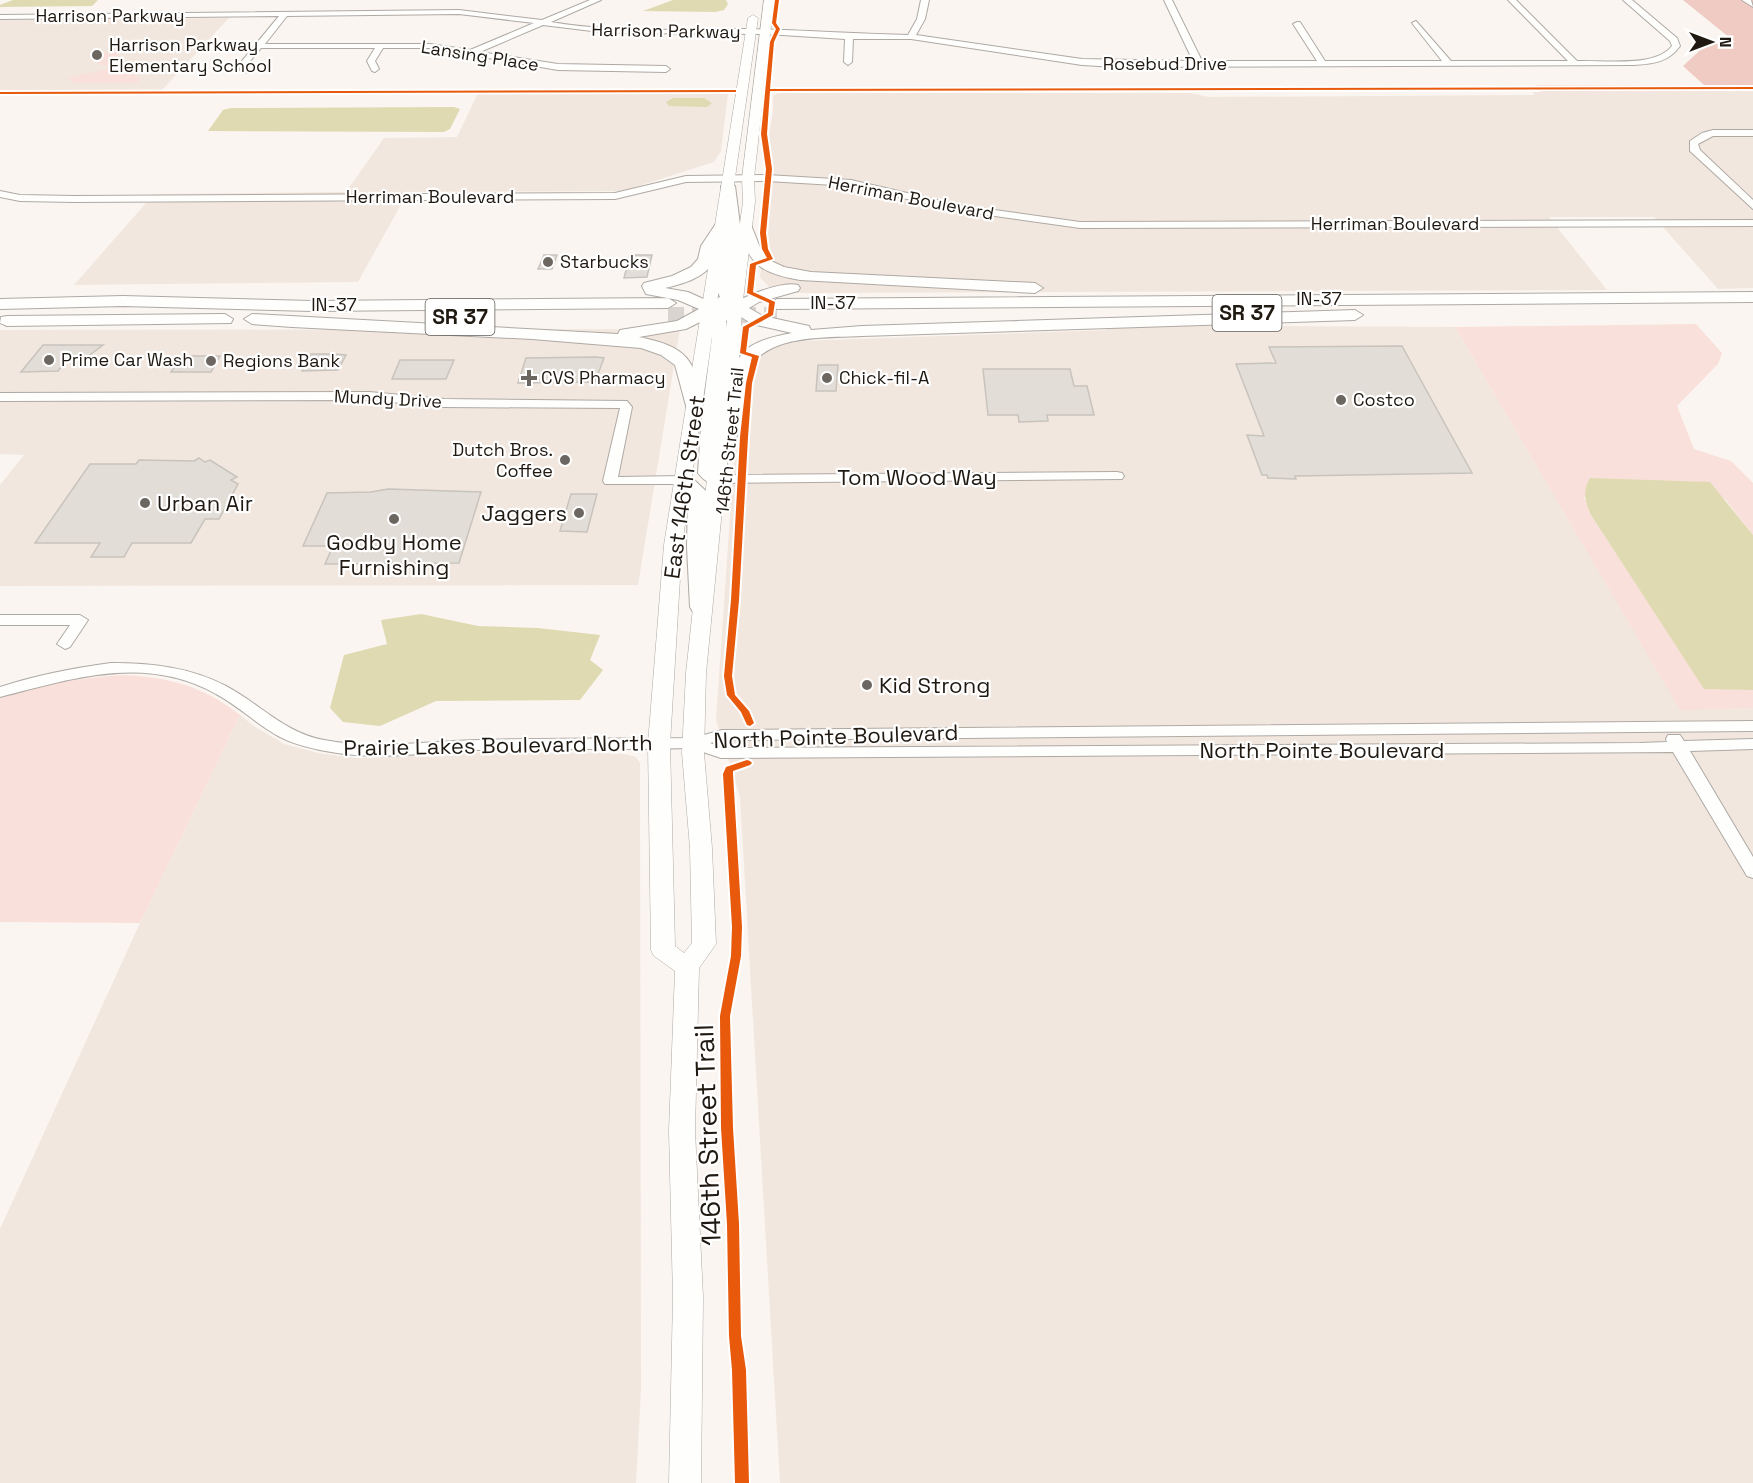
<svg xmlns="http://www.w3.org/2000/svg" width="1753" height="1483" viewBox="0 0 1753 1483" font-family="'Space Grotesk',sans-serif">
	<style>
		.built { fill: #f2e7de }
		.green { fill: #fae0da }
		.forest { fill: #f0cbc4 }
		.water { fill: #dfdab1 }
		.building { fill: #e2ddd6; stroke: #c7c3bd; stroke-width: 1.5 }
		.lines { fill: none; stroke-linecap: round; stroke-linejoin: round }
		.highway-tunnel { stroke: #d9d4cf; stroke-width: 16; stroke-dasharray: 16 8; stroke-linecap: butt }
		.minor-casing { stroke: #afa9a4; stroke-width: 2 }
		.major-casing { stroke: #afa9a4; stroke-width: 1 }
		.highway-casing { stroke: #afa9a4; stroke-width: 2 }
		.minor { fill: #fefefd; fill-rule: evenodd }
		.major { fill: #fefefd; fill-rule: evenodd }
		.highway { fill: #fefefd; fill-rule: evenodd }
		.cycleway-casing { stroke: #fff; stroke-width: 4 }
		.cycleway { fill: #e8590c; fill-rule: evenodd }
		.poi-dot { fill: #6c6660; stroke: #fff; stroke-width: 2 }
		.labels { text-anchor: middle; stroke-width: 4.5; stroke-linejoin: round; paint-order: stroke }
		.far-street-label { font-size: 18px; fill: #201912; stroke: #fff }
		.far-poi-label { font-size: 18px; fill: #201912; stroke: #fff; text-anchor: start }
		.shield { fill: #fff; stroke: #635e59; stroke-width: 1.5 }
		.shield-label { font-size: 21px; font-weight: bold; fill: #201912 }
		.street-label { font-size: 22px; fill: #201912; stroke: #fff }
		.poi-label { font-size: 22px; fill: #201912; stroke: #fff; text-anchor: start }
		.near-street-label { font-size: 27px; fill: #201912; stroke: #fff }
	</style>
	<rect width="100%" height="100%" fill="#faf5f0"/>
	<!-- built -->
	<path class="built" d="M229 18 162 90H0V20Z
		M1753 91V288L1718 289 1654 217H1549L1607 290 798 293 772 290 760 277 773 164 770 156 769 134 773 112V96L778 93H1190L1209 97 1535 95 1532 92Z
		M478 93 728 94 721 151 714 162 623 191 408 192 358 282 74 285 154 194 346 192 384 138 457 137Z
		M1109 325 1455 327 1680 709 1753 708V1483H780L740 797 716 720 733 473 748 370 752 358 764 351 798 341 1107 330Z
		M680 329 638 585 0 586V485L24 455 0 454V330Z
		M240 715 254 726 284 744 318 753 356 758 488 752 600 753 625 754 636 757 640 763 641 1390 636 1483H0V1229L140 923Z"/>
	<!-- green -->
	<path class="green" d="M114 51 119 52 121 67 141 79 137 83H75L67 78 108 69 110 66 98 64 97 54Z
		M1696 324 1722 353 1718 364 1677 406 1694 449 1731 461 1753 483V535L1725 499 1584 497 1591 515 1704 688 1753 690V708L1680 710 1455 327Z
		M122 675C169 677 203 686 240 715L140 923 0 922V698C40 684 79 678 122 675Z"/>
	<!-- forest -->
	<path class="forest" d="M1683 0H1753V91L1541 92 1536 85H1704L1683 66 1708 43 1735 42Z"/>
	<!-- water -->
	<path class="water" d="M13 0H98L92 6 0 7V5Z
		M673 0H726L728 4 724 10 715 12 643 11Z
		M673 98H704L712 103 707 107 669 106 666 102Z
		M454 107 460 109 450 129 444 132 208 131 223 110 231 108Z
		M1590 478 1710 482 1753 535V690L1704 689 1591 515C1585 501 1582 492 1590 478Z
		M421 614 478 626 538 628 600 635 590 660 603 670 580 700 436 701 380 726 343 722 330 708 344 655 387 644 381 620Z"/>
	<!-- building -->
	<path class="building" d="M544 255H557L552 269H538Z
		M630 255H652L647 277 624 278Z
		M43 345H103L87 357H69L58 371 21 372Z
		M1402 346 1472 473 1295 476 1296 479 1268 478 1267 475H1262L1247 435 1264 436 1236 364 1276 363 1269 347Z
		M311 354H332L346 355 338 370 302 371Z
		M182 356H220L211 372H171Z
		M596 357 604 358 595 382 518 383 526 358Z
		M400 360H454L446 379H392Z
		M818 365H838L836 391H816Z
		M983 369H1070L1074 386H1087L1094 415H1047L1048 421 1019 422 1018 415H988Z
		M199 458 205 462 210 460 237 477 231 480 238 484 219 519H205L191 543H132L124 557H91L100 543H35L90 464H136L139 460 194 461Z
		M388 489 481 492 459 563 325 564 333 546H303L327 493 371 492Z
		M571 494H597L587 532 560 531Z"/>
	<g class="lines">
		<!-- highway-tunnel -->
		<path class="highway-tunnel" d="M668 315H777"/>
		<!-- minor casing -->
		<g class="minor-casing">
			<path id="minor" d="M590 0H601L551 22C616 33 683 29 748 29 802 30 855 34 908 35L917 19 921 0H929L925 19 916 35 1082 59 1193 61 1164 0H1172L1202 61H1317L1293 24 1297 22H1300L1325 61H1442L1412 23 1416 21 1451 61H1568L1508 0H1516L1577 61C1603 60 1655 68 1672 46L1670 41 1623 0H1632L1677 38 1680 46C1669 62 1653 64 1634 65L1116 67 1082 65 911 39H853L852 62 848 65 844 62 845 39 766 34 608 33 543 25 480 52 558 64 666 66 670 69 666 72 558 70 430 48H383L375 61 379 69 375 72 372 71 367 61 375 48H261L250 61 247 72 244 73 240 70 242 61 279 16 0 19V15L459 10 542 20ZM459 14 534 23 470 50 430 44H265L287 16Z
				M1742 0H1751L1753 7Z
				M1713 130H1753V136H1713L1698 144 1700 150 1753 200V209L1690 151V141L1702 133Z
				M767 175 851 180 959 205 1080 222 1753 220V226L1080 228 959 211 851 186 767 181 686 182 615 199 74 202 20 201 0 197V191L20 195 74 196 615 193 686 176Z
				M369 392 444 399 627 401 632 407 618 477 683 476 690 480 683 484H605L603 481 620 408 444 407 369 400 0 401V393Z
				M1117 472 1122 473 1124 476 1122 479 716 483 709 479 716 475Z
				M0 615H80L88 620 70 647 65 649 57 644 70 625H0Z
				M111 663C151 663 190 667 226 686 260 704 285 733 324 740 376 750 427 741 479 740 550 738 621 739 693 738L722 730 1753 721V731L723 740 710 743 723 748 1640 743 1667 742 1666 739 1668 735H1680L1684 741 1753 739V749L1690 751 1753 857V878L1747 876 1673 752 721 758 691 748C620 750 549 748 478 750 431 752 384 760 337 753 318 750 298 746 280 737 257 725 239 706 216 694 145 654 72 679 0 697V687C37 675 73 668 111 663Z"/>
		</g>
		<!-- major casing -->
		<g class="major-casing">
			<path id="major" d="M764 0H774L754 178 755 202 742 308 737 399 725 479 706 673 704 753 712 848 716 944 699 968 695 1131 703 1297 701 1483H669L673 1297 669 1131 675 971 654 956 651 950 648 744 664 545 748 18 753 15 758 18 682 545 670 744 675 946 684 953 692 943 690 848 682 753 686 673 707 479 721 399 728 308 743 202 742 178Z"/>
		</g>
		<!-- highway casing -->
		<g class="highway-casing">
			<path id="highway" d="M728 182 735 186 740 225H751L761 250 769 260 784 267 811 272 1035 283 1043 288 1035 293 800 280C765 274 750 267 740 232L733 290 738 301C750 294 784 281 798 285L800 288 798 291 759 302 749 308 763 316 809 326 811 330 862 326 1355 310 1363 315 1355 320 862 336C828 338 775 334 752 364L746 418 742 429 730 446H718V471L726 479 723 483C712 486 705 482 698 473L702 410 694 414 688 413 675 365 661 355 641 348 532 339 292 327 252 324 244 319 252 314 618 334 620 330 626 329 677 321 699 309 678 300 646 294 642 286 644 283 672 276 691 267 698 259 701 246 717 222 725 221 721 186ZM724 234 717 290 720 297 710 302 688 292 665 288C682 284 706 278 714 260 718 251 717 245 724 234ZM738 315 752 324 792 333C745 342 733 351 729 400 728 413 727 425 718 436L729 344 726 321ZM708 318 712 338 703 407C695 359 688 347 639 337L686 329Z
				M1753 292V302L777 309 769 304 777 299Z
				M123 296 312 301 668 298 676 303 668 308 312 311 123 306 0 309V299Z
				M225 314 233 319 231 323 7 326 0 323 1 317 7 316Z
				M683 474 690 476 708 493 707 547 712 607 709 612 701 614 693 612 690 607 687 547 688 495 673 480 676 476Z"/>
		</g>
		<!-- minor -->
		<use href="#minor" class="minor"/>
		<!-- major -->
		<use href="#major" class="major"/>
		<!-- highway -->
		<use href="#highway" class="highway"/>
		<!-- cycleway casing -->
		<g class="cycleway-casing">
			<path id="cycleway" d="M775 0H779L776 23 780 29 774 42 770 89 1753 87V89L770 91 767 134 772 169 766 233 768 249 773 259 756 265 753 292 775 302 773 315 749 328 746 352 759 356 752 383 748 437 739 600 732 676 735 695 749 711 754 723 750 726 747 725 741 712 727 695 724 676 731 600 740 437 746 383 752 357 740 353 743 327 768 313 769 303 747 293 750 264 767 258 762 249 760 233 766 169 761 134 770 42 776 29 772 23Z
				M736 90V92H734L0 94V92Z
				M747 760 750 761 752 763 750 765 733 771V774L742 927 741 956 730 1016 733 1128 739 1224 741 1336 746 1370 749 1483H735L732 1370 729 1336 727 1224 721 1128 720 1016 731 956 732 927 723 774 726 767Z"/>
		</g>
		<!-- cycleway -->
		<use href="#cycleway" class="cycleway"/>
	</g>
	<!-- markers -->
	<g class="poi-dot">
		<circle cx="97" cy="55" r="6"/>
		<circle cx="548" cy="262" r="6"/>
		<circle cx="49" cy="360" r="6"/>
		<circle cx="211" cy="361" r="6"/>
		<path d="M526 369h6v6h6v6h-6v6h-6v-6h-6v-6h6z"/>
		<circle cx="827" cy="378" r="6"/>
		<circle cx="1341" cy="400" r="6"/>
		<circle cx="565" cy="460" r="6"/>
		<circle cx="145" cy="503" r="6"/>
		<circle cx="579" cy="513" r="6"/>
		<circle cx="394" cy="519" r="6"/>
		<circle cx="867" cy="685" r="6"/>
	</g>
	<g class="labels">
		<!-- far-street labels -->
		<g class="far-street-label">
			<text x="110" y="22">Harrison Parkway</text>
			<text transform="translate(666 31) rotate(1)" y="6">Harrison Parkway</text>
			<text transform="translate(480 56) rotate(9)" y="6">Lansing Place</text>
			<text x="1165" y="70">Rosebud Drive</text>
			<text x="430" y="203">Herriman Boulevard</text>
			<text transform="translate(911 198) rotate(11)" y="6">Herriman Boulevard</text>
			<text x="1395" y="230">Herriman Boulevard</text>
			<text x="1319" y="305">IN-37</text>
			<text x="833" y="309">IN-37</text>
			<text x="334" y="311">IN-37</text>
			<text transform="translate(388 399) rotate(3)" y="6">Mundy Drive</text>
			<text transform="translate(730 441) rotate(-84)" y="6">146th Street Trail</text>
		</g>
		<!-- far-poi labels -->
		<g class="far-poi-label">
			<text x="109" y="51">Harrison Parkway<tspan x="109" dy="21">Elementary School</tspan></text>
			<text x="560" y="268">Starbucks</text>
			<text x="61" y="366">Prime Car Wash</text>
			<text x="223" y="367">Regions Bank</text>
			<text x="541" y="384">CVS Pharmacy</text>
			<text x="839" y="384">Chick-fil-A</text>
			<text x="1353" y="406">Costco</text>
			<text x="553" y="456" text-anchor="end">Dutch Bros.<tspan x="553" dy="21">Coffee</tspan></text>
		</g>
		<!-- shield labels -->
		<g class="shield">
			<rect x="1212.5" y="295" width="69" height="36" rx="4.5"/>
			<rect x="425.5" y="299" width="69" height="36" rx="4.5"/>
		</g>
		<g class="shield-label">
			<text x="1247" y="320">SR 37</text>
			<text x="460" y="324">SR 37</text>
		</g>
		<!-- street labels -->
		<g class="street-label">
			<text x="917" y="485">Tom Wood Way</text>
			<text transform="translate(684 487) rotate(-82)" y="8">East 146th Street</text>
			<text transform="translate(836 736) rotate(-2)" y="8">North Pointe Boulevard</text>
			<text transform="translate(498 745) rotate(-1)" y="8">Prairie Lakes Boulevard North</text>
			<text x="1322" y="758">North Pointe Boulevard</text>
		</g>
		<!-- poi labels -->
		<g class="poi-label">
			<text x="157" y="511">Urban Air</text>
			<text x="567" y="521" text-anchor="end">Jaggers</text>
			<text x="394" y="550" text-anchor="middle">Godby Home<tspan x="394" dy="25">Furnishing</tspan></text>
			<text x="879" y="693">Kid Strong</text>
		</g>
		<!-- near-street labels -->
		<g class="near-street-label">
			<text transform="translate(708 1135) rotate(-92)" y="9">146th Street Trail</text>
		</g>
	</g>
	<!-- north arrow -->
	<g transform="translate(1711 42) rotate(90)" stroke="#ffffff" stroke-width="4.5" paint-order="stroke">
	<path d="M0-4.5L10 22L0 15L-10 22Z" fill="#201912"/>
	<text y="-9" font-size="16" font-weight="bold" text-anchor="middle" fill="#201912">N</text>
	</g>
</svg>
